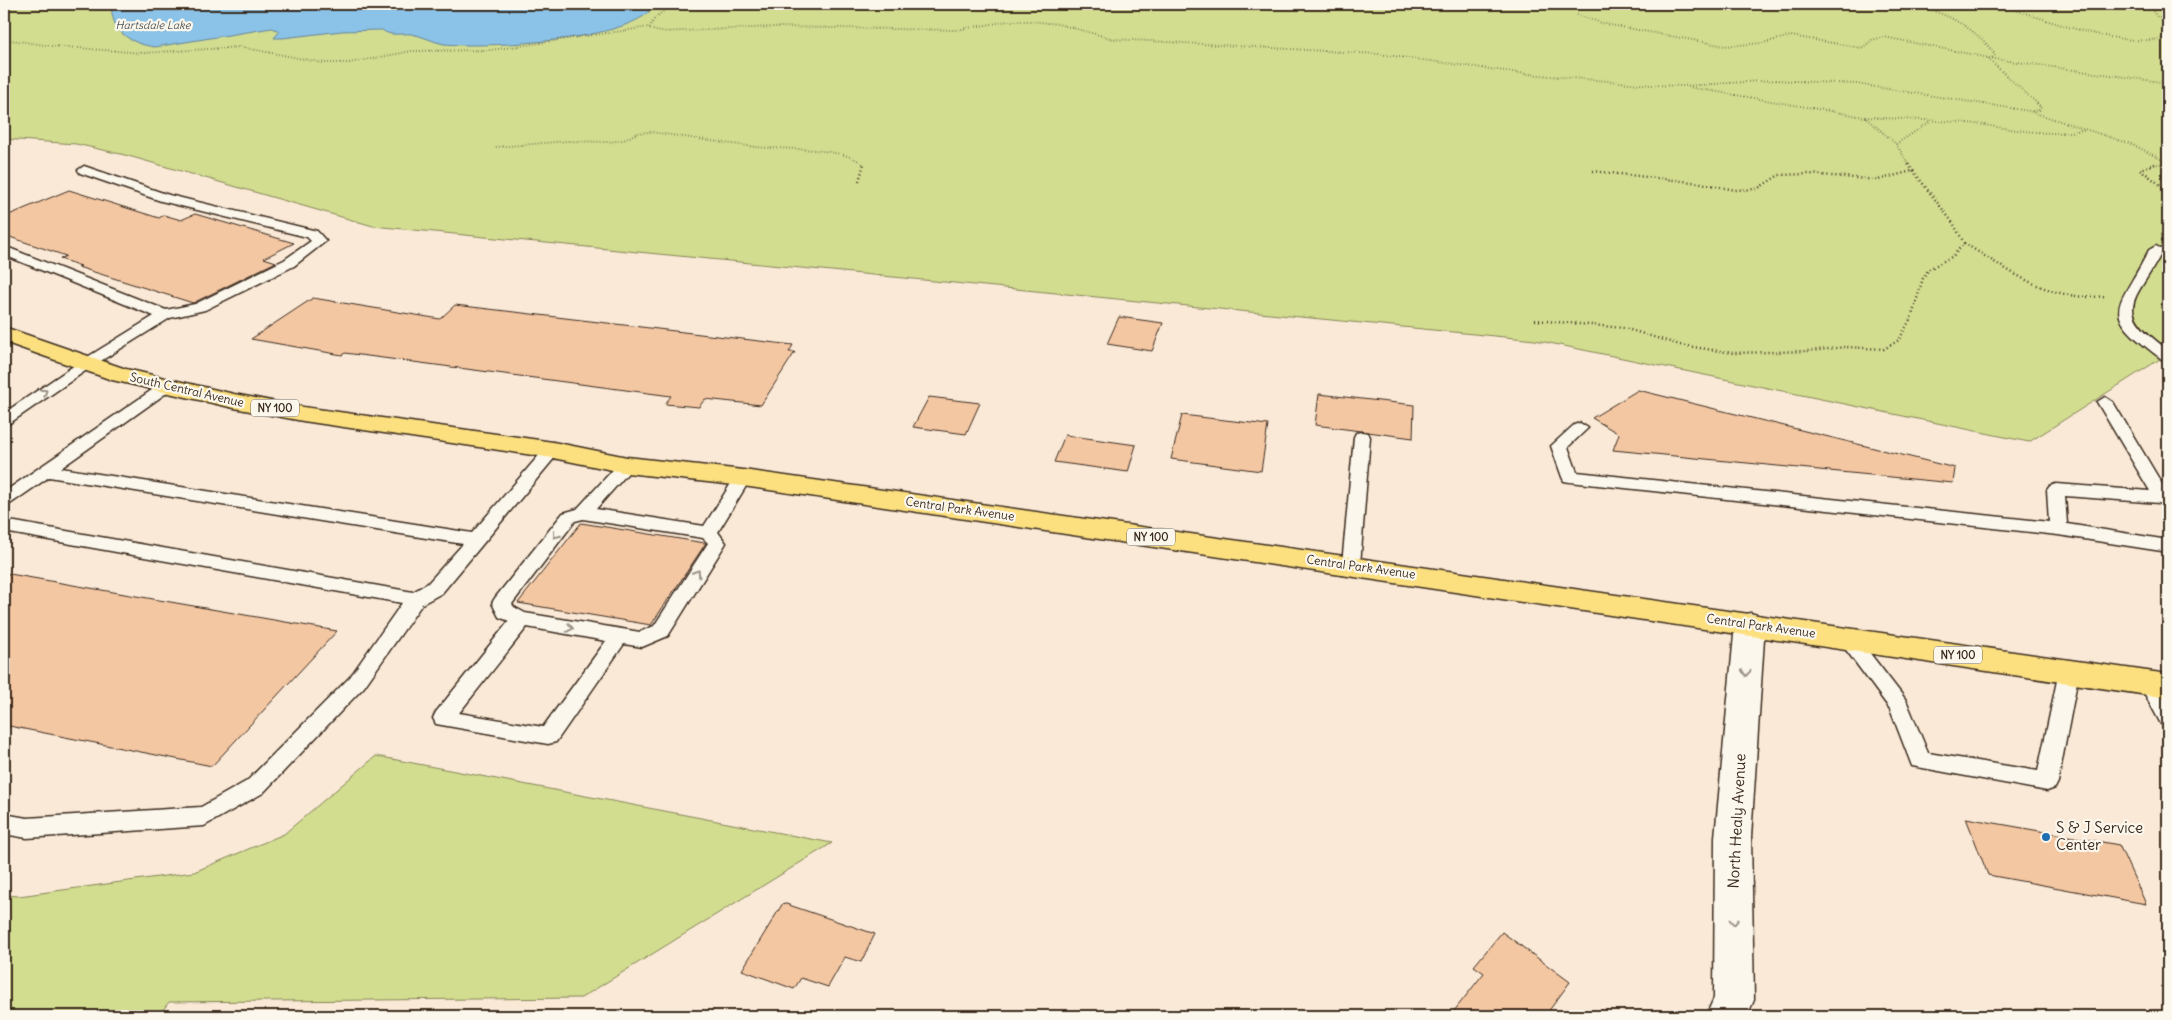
<svg xmlns="http://www.w3.org/2000/svg" width="2172" height="1020" viewBox="0 0 2172 1020" font-family="Delius,sans-serif">
	<style>
		.green { fill: #d2dd90; stroke: #868457 }
		.water { fill: #8ac2e8; stroke: #6a8597 }
		.building { fill: #f4c7a3; stroke: #3b2a1e }
		.lines { fill: none; stroke-linecap: round; stroke-linejoin: round }
		.service-casing { stroke: #3b2a1e; stroke-width: 3 }
		.minor-casing { stroke: #3b2a1e; stroke-width: 3 }
		.primary-casing { stroke: #3b2a1e; stroke-width: 3 }
		.path-far1 { stroke: #3b2a1e; stroke-width: 2; stroke-dasharray: 0.5 2.5; stroke-linecap: butt }
		.path { stroke: #3b2a1e; stroke-width: 2.5; stroke-dasharray: 1 3; stroke-linecap: butt }
		.service { fill: #fbf7ec; fill-rule: evenodd }
		.minor { fill: #fbf7ec; fill-rule: evenodd }
		.primary { fill: #fce080; fill-rule: evenodd }
		.oneway { stroke: #9b9085 }
		.poi-dot { fill: #1f6fb2; stroke: #fbf7ec; stroke-width: 2 }
		.labels { text-anchor: middle; stroke-width: 4.5; stroke-linejoin: round; paint-order: stroke }
		.far-water-label { font-size: 11px; font-style: italic; fill: #53585b; stroke: #fbf7ec }
		.shield { fill: #fbf7ec; stroke: #75685c; stroke-width: 1 }
		.shield-label { font-size: 11px; font-weight: bold; fill: #3b2a1e }
		.street-label { font-size: 12px; fill: #3b2a1e; stroke: #fbf7ec }
		.near-street-label { font-size: 15px; fill: #3b2a1e; stroke: #fbf7ec }
		.near-poi-label { font-size: 15px; fill: #3b2a1e; stroke: #fbf7ec; text-anchor: start }
	</style>
	<rect width="100%" height="100%" fill="#f9e9d6"/>
	<filter id="ink" filterUnits="userSpaceOnUse"><feTurbulence type="fractalNoise" baseFrequency=".02" numOctaves="2"/><feDisplacementMap in="SourceGraphic" scale="10" xChannelSelector="R" yChannelSelector="G"/><feConvolveMatrix kernelMatrix="1 2 1 2 8 2 1 2 1" color-interpolation-filters="sRGB"/></filter>
	<g filter="url(#ink)">
		<!-- green -->
		<path class="green" d="M4 4H2168V354L2029 442 1535 340 373 226 125 155 76 144 4 139Z
			M376 756 832 843 581 998 169 1002 158 1016H4V895L19 896 194 872 284 834Z"/>
		<!-- water -->
		<path class="water" d="M112 4H646L649 12C617 41 489 48 444 44 433 42 423 36 411 34 401 33 391 37 382 30L342 31 283 38H274L280 31 272 28 155 47C130 44 109 30 112 4Z"/>
		<!-- building -->
		<path class="building" d="M69 190 159 218 164 215 181 220 195 214 294 243 264 258 276 262 193 303 78 267 81 266 60 259 66 256 4 235V217Z
			M313 298 440 319 455 305 793 345 789 352H795L761 405 705 399 699 407 665 404 671 396 345 353 342 355 251 339Z
			M1119 317 1163 323 1152 351 1107 344Z
			M1638 390 1955 468 1953 483 1613 450 1619 434 1592 418Z
			M1319 394 1414 405 1413 438 1315 425Z
			M929 397 980 403 966 434 913 427Z
			M1182 415 1268 425 1261 471 1171 459Z
			M1065 435 1136 445 1128 472 1054 462Z
			M581 523 705 543H706L651 625 518 603Z
			M4 573 337 631 212 766 4 725Z
			M1966 818 2119 845 2146 904 1988 875Z
			M783 903 875 934 861 962 845 957 828 987 801 978 794 989 742 970Z
			M1502 932 1570 982 1545 1016H1450L1484 973 1474 966Z"/>
		<g class="lines">
			<!-- service casing -->
			<g class="service-casing">
				<path id="service" d="M84 166 169 195 317 231 326 241 294 266 205 310 170 318 91 367 10 423 4 425V413L81 361 154 316 4 255V246L166 310 195 304 284 260 311 241 307 237 161 201 80 173 78 170Z
					M2156 246 2163 250C2137 302 2109 307 2168 350V361L2163 360C2096 310 2118 312 2149 250Z
					M167 381 172 383 175 386 172 389 61 468 472 533 547 446H559L561 450 442 593 422 604 364 687 263 793 204 826 27 838 4 834V814L27 818 201 807 247 781 350 677 402 603 4 532V520L413 592 428 583 463 544 49 477 10 504 4 506V492L162 383Z
					M2105 397 2113 402 2168 494V507L2159 503 2065 496 2067 524 2168 540V552L2058 535 1570 482 1564 481 1562 477 1551 446 1574 425 1580 423 1588 428 1568 447 1577 472 2049 522 2047 490 2050 486 2056 484 2150 491 2097 402Z
					M1362 432 1368 433 1370 437 1360 565 1358 569 1351 571 1344 569 1342 565 1354 437 1356 433Z
					M627 460 633 461 635 465 596 509 704 526 737 474H749L751 478 718 532 726 543 668 636 642 647 624 644 556 742 548 744 436 724 433 718 436 712 509 621 499 617 492 603 495 598 563 513 577 509 621 461ZM583 519 703 538 708 543 654 626 640 632 525 613 514 607 512 604 575 521ZM527 627 606 641 543 727 459 713Z
					M1848 632 1855 634 1906 700 1928 753 2038 771 2059 671 2062 666 2069 663 2076 666 2079 671 2058 782 2055 788 2047 791 1912 766 1890 709 1838 639 1841 634Z
					M2149 675 2156 677 2168 699V726L2161 724 2139 683 2142 677Z"/>
			</g>
			<!-- minor casing -->
			<g class="minor-casing">
				<path id="minor" d="M1750 613 1761 616 1765 624 1751 837 1754 1000 1747 1016H1706L1714 998 1715 837 1735 624 1739 616Z"/>
			</g>
			<!-- primary casing -->
			<g class="primary-casing">
				<path id="primary" d="M4 327 126 369 234 394 303 407 553 442 627 457 743 470 2168 674V698L743 486 627 473 553 458 303 421 234 408 112 380 4 342Z"/>
			</g>
			<!-- path-far1 -->
			<path class="path-far1" d="M695 4C675 6 657 8 649 29L660 32 775 27 957 30 1008 21H1030L1058 24 1114 39 1378 54 1527 74 1653 85 1683 86 1775 80 1856 84 2029 111 2134 145 2168 163
				M1916 4C1947 15 1976 27 1995 55L1992 58
				M1998 4C2041 18 2087 36 2133 40 2145 41 2156 39 2168 39
				M2148 4 2157 17 2168 22
				M1577 15 1605 24 1725 46 1763 43 1791 36 1862 48 1872 40 1884 37 1995 59 2168 83
				M4 39 52 46 143 53 241 47 324 63H349L412 51 491 50 649 27
				M1988 59 2041 107 2039 110 2032 111
				M1688 87 1865 117
				M1896 144 1930 122
				M496 147 568 141 609 142 624 140 637 133 651 132C686 137 721 143 757 147 784 150 844 146 864 165
				M1909 165 1896 144 1865 117C1899 119 1934 120 1968 123 2007 127 2048 139 2086 129
				M2151 165 2165 163"/>
			<!-- path -->
			<path class="path" d="M2155 164 2140 169 2168 191
				M1593 171 1701 183 1735 190 1757 189 1779 175 1810 174 1878 180 1912 171
				M859 181 864 164
				M1964 243C2008 270 2051 303 2105 296
				M1535 320 1624 328 1680 345 1733 353 1810 351 1845 347 1884 349 1899 340 1912 316 1923 278 1929 269 1953 256 1964 243 1953 223 1908 164"/>
			<!-- service -->
			<use href="#service" class="service"/>
			<!-- minor -->
			<use href="#minor" class="minor"/>
			<!-- primary -->
			<use href="#primary" class="primary"/>
		</g>
		<!-- one-way arrows -->
		<defs><path id="oneway-chevron" d="M-2-3.5L2.5 0L-2 3.5" fill="none" stroke-width="1.6" stroke-linecap="round" stroke-linejoin="round" transform="scale(1.25)"/></defs>
		<g class="oneway">
			<use href="#oneway-chevron" transform="translate(44 392) rotate(-34)"/>
			<use href="#oneway-chevron" transform="translate(556 535) rotate(128)"/>
			<use href="#oneway-chevron" transform="translate(697 573) rotate(-58)"/>
			<use href="#oneway-chevron" transform="translate(570 628) rotate(11)"/>
			<use href="#oneway-chevron" transform="translate(1746 673) rotate(95)"/>
			<use href="#oneway-chevron" transform="translate(1734 922) rotate(90)"/>
		</g>
	</g>
	<!-- markers -->
	<circle class="poi-dot" cx="2046" cy="837" r="5"/>
	<g class="labels">
		<!-- far-water labels -->
		<g class="far-water-label">
			<text x="153" y="29">Hartsdale Lake</text>
		</g>
		<!-- shield labels -->
		<g class="shield">
			<rect x="251" y="399.5" width="48" height="17" rx="4"/>
			<rect x="1127" y="528.5" width="48" height="17" rx="4"/>
			<rect x="1934" y="646.5" width="48" height="17" rx="4"/>
		</g>
		<g class="shield-label">
			<text x="275" y="412">NY 100</text>
			<text x="1151" y="541">NY 100</text>
			<text x="1958" y="659">NY 100</text>
		</g>
		<!-- street labels -->
		<g class="street-label">
			<text transform="translate(187 390) rotate(13)" y="4">South Central Avenue</text>
			<text transform="translate(960 509) rotate(8)" y="4">Central Park Avenue</text>
			<text transform="translate(1361 567) rotate(8)" y="4">Central Park Avenue</text>
			<text transform="translate(1761 626) rotate(8)" y="4">Central Park Avenue</text>
		</g>
		<!-- near-street labels -->
		<g class="near-street-label">
			<text transform="translate(1737 821) rotate(-87)" y="5">North Healy Avenue</text>
		</g>
		<!-- near-poi labels -->
		<g class="near-poi-label">
			<text x="2056" y="833">S &amp; J Service<tspan x="2056" dy="17">Center</tspan></text>
		</g>
	</g>
	<!-- margin -->
	<rect width="2172" height="1020" fill="none" stroke="#fbf7ec" stroke-width="20"/>
	<rect x="10" y="10" width="2152" height="1000" fill="none" stroke="#3b2a1e" stroke-width="2" filter="url(#ink)"/>
</svg>
